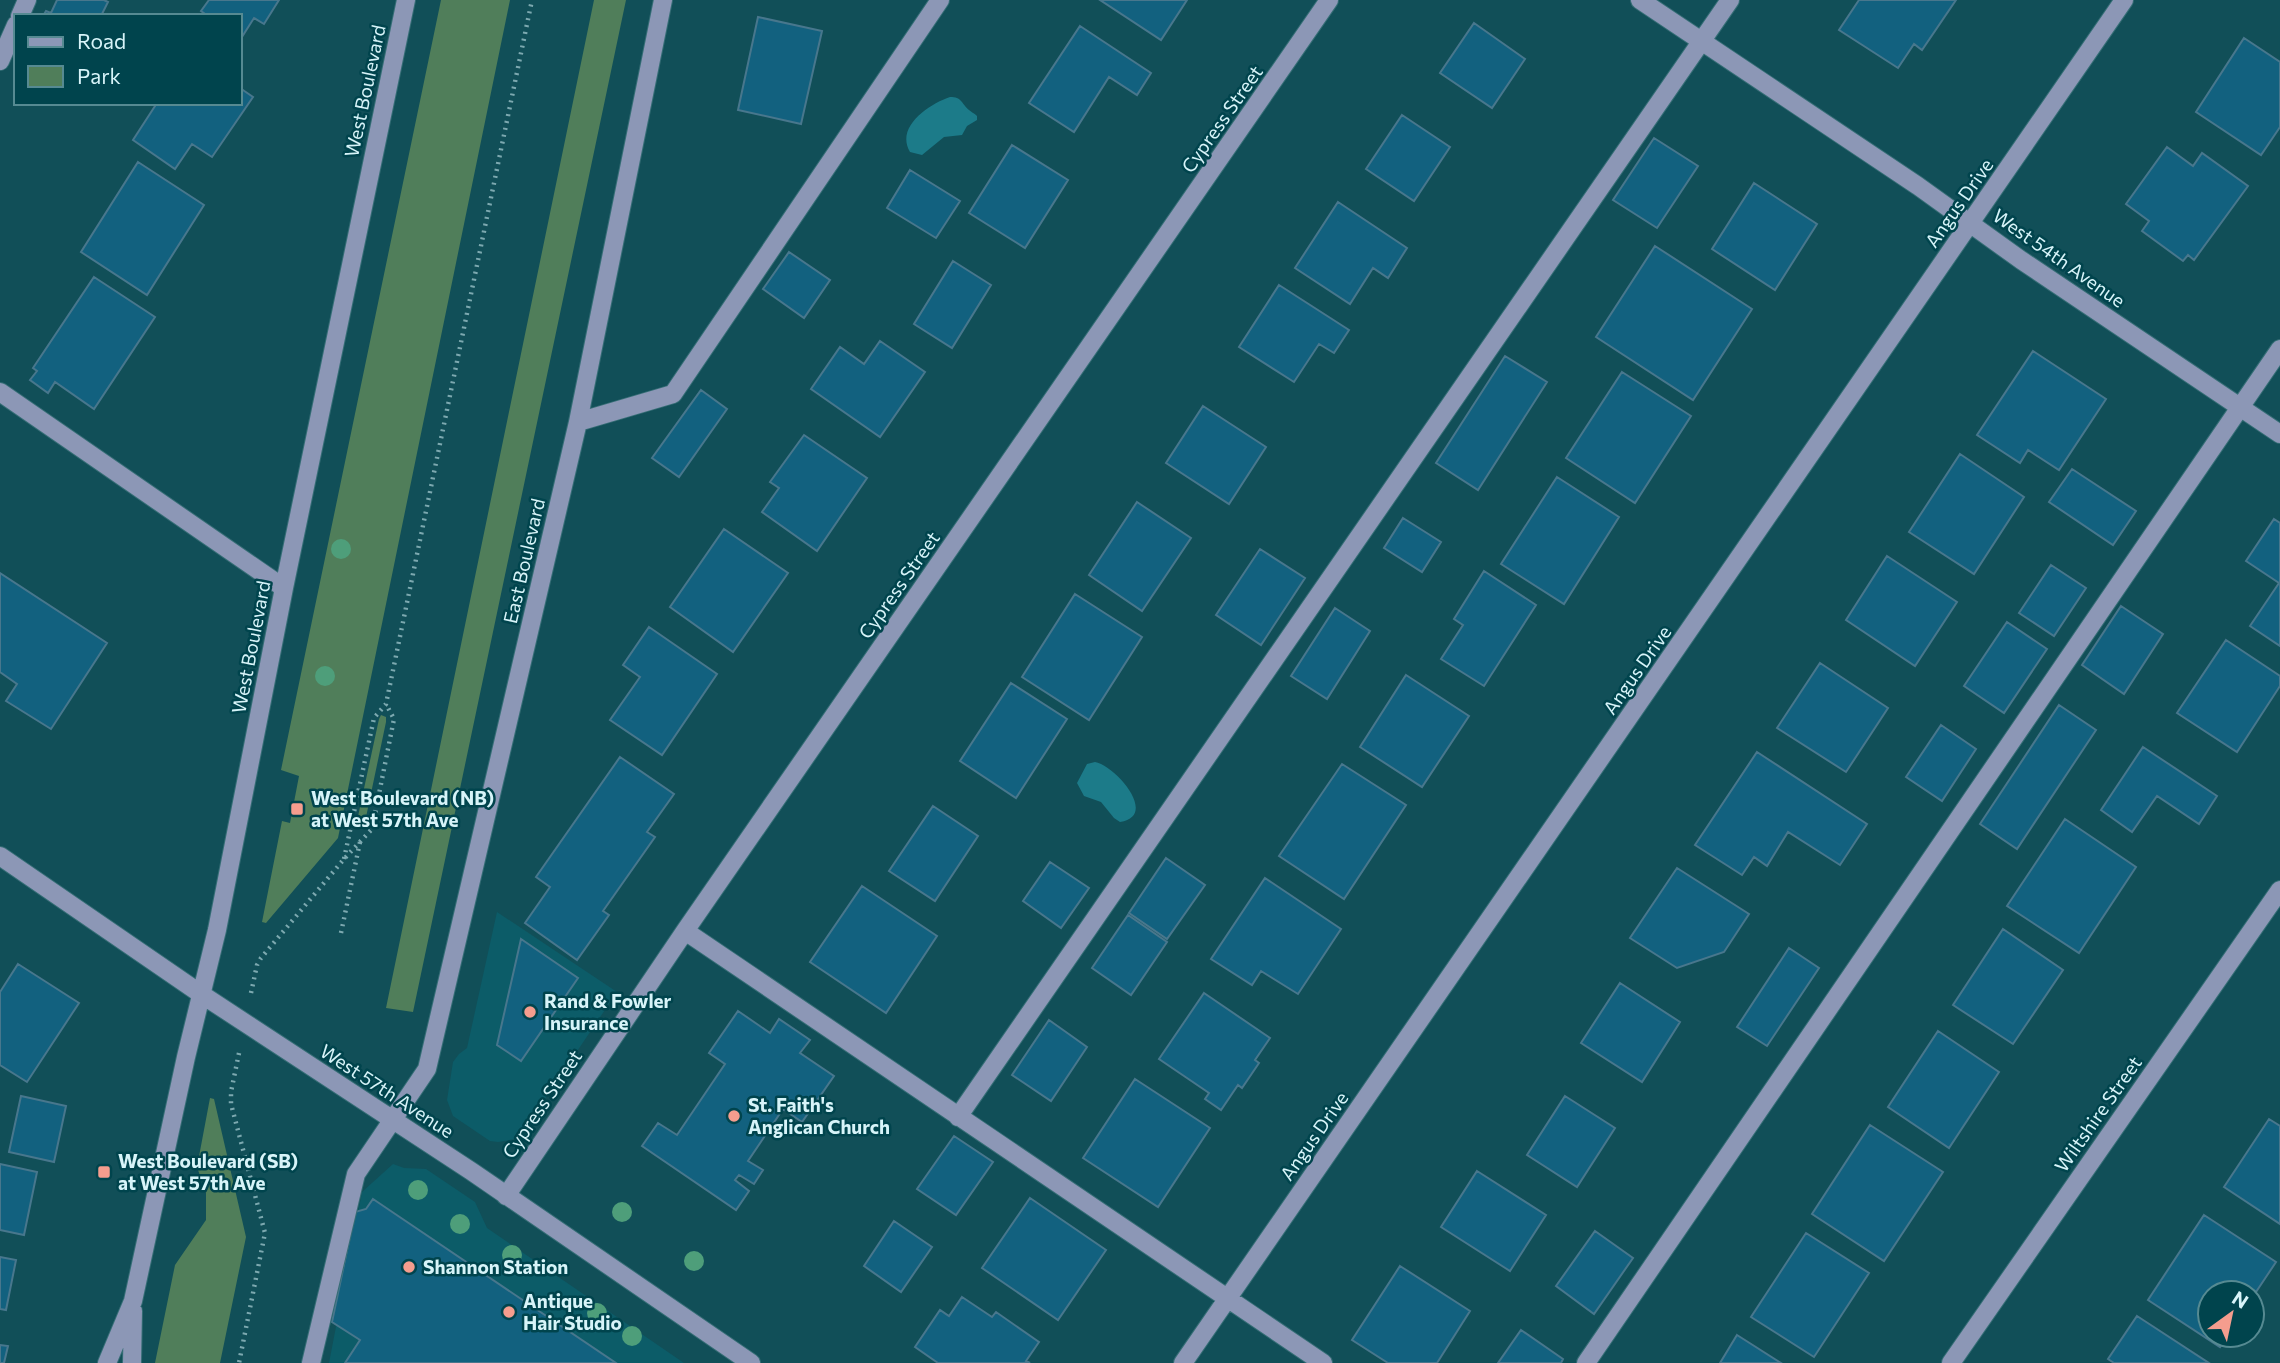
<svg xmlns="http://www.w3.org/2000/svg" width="2280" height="1363" viewBox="0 0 2280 1363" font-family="Commissioner,sans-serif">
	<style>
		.built { fill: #0c5c68 }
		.green { fill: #507e5a }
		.water { fill: #1c7b89 }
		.building { fill: #12617f; stroke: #48778d; stroke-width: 2 }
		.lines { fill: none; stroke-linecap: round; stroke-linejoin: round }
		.minor-casing { stroke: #356d75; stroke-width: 20 }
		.path { stroke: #7da9b0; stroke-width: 4.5; stroke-dasharray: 2 5; stroke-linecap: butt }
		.minor { stroke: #8c97b6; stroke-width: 18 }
		.tree { fill: #4e9e7a }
		.poi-dot { fill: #f59d8e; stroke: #00444d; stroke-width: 2.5 }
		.labels { text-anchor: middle; stroke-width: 5; stroke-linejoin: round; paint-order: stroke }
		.street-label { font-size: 19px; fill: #d7f4f9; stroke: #00444d }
		.poi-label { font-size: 19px; font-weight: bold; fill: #d7f4f9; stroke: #00444d; text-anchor: start }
	</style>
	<rect width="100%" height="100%" fill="#114f58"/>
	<!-- built -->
	<path class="built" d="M497 912 617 992 526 1127 515 1139 498 1142 490 1141 453 1116 447 1100 453 1062 459 1054 467 1048Z
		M393 1164 404 1168 426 1169 475 1202 487 1228 684 1363H329L362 1192Z"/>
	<!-- green -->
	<path class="green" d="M441 0H510L338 838 266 923 262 922 282 821 290 823 299 776 281 770Z
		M594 0H626L413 1012 386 1008Z
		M381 715 386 717V722L365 822 362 826 358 825 357 821 379 719Z
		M210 1098 214 1099 246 1237 220 1363H155L175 1265 206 1220V1193L197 1167Z"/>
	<!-- water -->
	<path class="water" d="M950 97C962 97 961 103 969 110 971 112 974 113 977 116V120L967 126 962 135 944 137 922 155 910 152C895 127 929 104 950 97Z
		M1095 762C1116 766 1159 816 1120 822L1114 818 1101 802 1084 796 1077 783 1087 764Z"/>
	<!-- building -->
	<path class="building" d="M57 0H104L108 2 101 16H43L46 11 51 13Z
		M209 0H279L264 24 254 18 240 40V16H208L201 11Z
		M1100 0H1187L1161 40Z
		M1859 0H1956L1922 50 1914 44 1898 68 1839 30Z
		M758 17 822 31 801 124 738 110Z
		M1474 23 1525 59 1492 108 1440 73Z
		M1080 26 1151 73 1137 95 1109 77 1074 132 1029 103Z
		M2244 38 2280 62V127L2261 155 2196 112Z
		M240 88 253 97 212 157 192 144 175 169 133 140 157 103H240Z
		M1402 115 1450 147 1414 201 1366 169Z
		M1654 138 1698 166 1657 228 1613 200Z
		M1012 145 1068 180 1025 248 969 213Z
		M2167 147 2193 166 2202 153 2248 186 2194 260 2188 255 2183 261 2142 231 2149 221 2126 204Z
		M138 162 204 205 147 295 81 252Z
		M910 170 960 201 936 238 887 208Z
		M1754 183 1817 224 1775 290 1712 249Z
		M1338 202 1407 248 1388 278 1373 268 1350 304 1295 268Z
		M1655 246 1752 309 1693 400 1596 337Z
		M789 252 830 280 804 318 763 289Z
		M953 261 991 285 952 348 914 324Z
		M94 277 155 317 94 409 55 382 48 393 30 380 37 371 33 368Z
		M1279 285 1349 330 1334 353 1319 344 1294 382 1239 347Z
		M880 341 925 372 880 437 811 389 840 347 864 364Z
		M2033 351 2106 399 2059 470 2028 450 2020 463 1977 435Z
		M1505 356 1547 382 1478 490 1436 463Z
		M1622 372 1691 416 1635 503 1566 458Z
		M701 390 727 409 679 477 652 458Z
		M1203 406 1266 447 1229 504 1166 463Z
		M804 435 867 478 817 551 762 512 779 488 770 482Z
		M1960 454 2024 497 1974 574 1909 532Z
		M2072 469 2136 511 2113 545 2049 502Z
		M1557 477 1619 517 1564 604 1501 564Z
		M1137 502 1191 538 1142 611 1089 575Z
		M1403 518 1441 542 1422 572 1384 548Z
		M2274 519 2280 523V646L2250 626 2279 583 2246 561Z
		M724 529 788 573 733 652 670 607Z
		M1260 549 1305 578 1261 645 1216 615Z
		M1887 556 1957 602 1915 666 1846 620Z
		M2051 565 2086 588 2054 636 2019 613Z
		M1484 571 1536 605 1484 686 1441 659 1463 625 1454 619Z
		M0 573 107 643 51 729 6 701 17 684 0 672Z
		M1075 594 1142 637 1089 720 1022 677Z
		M2121 606 2163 634 2124 694 2082 665Z
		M1335 608 1370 631 1327 699 1291 676Z
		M2007 622 2047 649 2004 713 1964 686Z
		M649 627 717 674 662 755 610 720 640 677 623 665Z
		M2226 640 2280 676V686L2237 752 2177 713Z
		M1820 663 1888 708 1846 772 1777 728Z
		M1406 675 1469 716 1422 787 1360 747Z
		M1011 683 1067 719 1016 798 960 761Z
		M2059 705 2096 730 2017 849 1980 824Z
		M1941 725 1976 749 1942 801 1906 777Z
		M2143 747 2217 796 2199 824 2157 796 2132 832 2101 810Z
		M1757 752 1867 824 1840 865 1788 832 1767 866 1754 857 1742 875 1695 845Z
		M620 757 674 794 647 832 655 837 603 911 609 915 577 960 525 923 550 887 536 877Z
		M1342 764 1406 805 1344 899 1279 856Z
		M933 806 978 836 935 901 889 871Z
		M2065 819 2136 867 2079 953 2007 906Z
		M1166 858 1205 885 1167 939 1129 913Z
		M1050 862 1089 888 1061 928 1023 901Z
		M1677 868 1749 914 1724 952 1677 968 1630 938Z
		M1265 878 1341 929 1298 994 1261 971 1252 985 1211 959Z
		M862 886 937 936 886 1013 810 962Z
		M1128 915 1167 942 1131 995 1092 968Z
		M2003 929 2063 970 2013 1044 1953 1005Z
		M521 939 578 978 521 1061 497 1045Z
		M1789 948 1819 968 1767 1046 1737 1027Z
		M18 964 79 1003 27 1082 0 1065V992Z
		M1620 983 1680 1022 1642 1082 1581 1043Z
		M1204 993 1270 1038 1255 1060 1259 1063 1242 1088 1238 1085 1221 1110 1205 1099 1209 1093 1159 1059Z
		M738 1011 770 1033 779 1019 810 1040 800 1053 834 1076 802 1122 783 1109 748 1161 763 1170 754 1184 739 1175 735 1180 749 1191 736 1210 642 1146 658 1123 677 1135 725 1064 709 1053Z
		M1049 1020 1087 1047 1051 1101 1012 1075Z
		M1938 1031 1999 1072 1949 1148 1888 1107Z
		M1135 1079 1210 1128 1158 1207 1083 1158Z
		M21 1096 66 1106 54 1162 9 1152Z
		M1565 1096 1615 1128 1577 1187 1527 1155Z
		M2269 1119 2280 1126V1224L2224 1187Z
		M1870 1125 1943 1172 1884 1261 1812 1214Z
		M954 1136 993 1162 956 1215 917 1189Z
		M0 1164 37 1172 24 1235 0 1230Z
		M1477 1171 1546 1215 1510 1271 1441 1227Z
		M1030 1198 1106 1250 1058 1320 982 1268Z
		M373 1199 616 1363H345L360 1340 332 1322 355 1212 366 1209Z
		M2204 1215 2276 1262 2252 1298V1293H2210V1335H2228L2220 1347 2148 1300Z
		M894 1221 932 1247 901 1292 864 1266Z
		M1595 1231 1633 1258 1594 1314 1556 1286Z
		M1806 1233 1869 1273 1814 1357 1751 1317Z
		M0 1257 16 1260 6 1310 0 1309Z
		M1400 1266 1470 1311 1437 1363H1388L1352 1340Z
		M962 1297 992 1317 996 1312 1039 1342 1026 1361 1030 1363H938L915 1347 940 1310 949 1316Z
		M2137 1316 2209 1363H2114L2108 1359Z
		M1521 1330 1563 1359 1561 1363H1498Z
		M1737 1335 1781 1363H1720Z
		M0 1345 8 1346 4 1363H0Z"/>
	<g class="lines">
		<!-- minor casing -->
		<g class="minor-casing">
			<path id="minor" d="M1640 0 1918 186 2021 260 2280 434
				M20 16 27 0
				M0 61 16 25
				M0 392 284 588
				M578 422 673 394 940 0
				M0 856 201 994 471 1171 751 1363
				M685 931 1323 1363
				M958 1117 1730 0
				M506 1196 685 931 1329 0
				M107 1363 133 1301 186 1057 217 930 284 588 406 0
				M132 1363 133 1311
				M311 1363 356 1174 427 1069 578 422 663 0
				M1183 1363 2124 0
				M1586 1363 2280 349
				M1951 1363 2280 890"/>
		</g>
		<!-- path -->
		<path class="path" d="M344 859 374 718 386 704 532 0
			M341 933 360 842
			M251 993 257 965 261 958 344 859 372 829 394 719 386 704
			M239 1053 231 1092V1104L265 1233 239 1363"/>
		<!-- minor -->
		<use href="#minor" class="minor"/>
	</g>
	<!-- trees -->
	<g class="tree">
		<circle cx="341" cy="549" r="10"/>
		<circle cx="325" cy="676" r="10"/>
		<circle cx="418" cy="1190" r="10"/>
		<circle cx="622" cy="1212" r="10"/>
		<circle cx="460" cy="1224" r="10"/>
		<circle cx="512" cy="1255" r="10"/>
		<circle cx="694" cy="1261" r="10"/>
		<circle cx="597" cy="1313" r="10"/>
		<circle cx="632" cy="1336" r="10"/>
	</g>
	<!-- markers -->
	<g class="poi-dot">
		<rect x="290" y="802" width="14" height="14" rx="3.5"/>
		<circle cx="530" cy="1012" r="7"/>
		<circle cx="734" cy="1116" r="7"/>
		<rect x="97" y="1165" width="14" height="14" rx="3.5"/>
		<circle cx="409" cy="1267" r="7"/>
		<circle cx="509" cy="1312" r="7"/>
	</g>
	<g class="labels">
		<!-- street labels -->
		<g class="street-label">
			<text transform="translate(365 91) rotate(-78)" y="7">West Boulevard</text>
			<text transform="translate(1222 119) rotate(-55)" y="7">Cypress Street</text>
			<text transform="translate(1959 203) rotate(-55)" y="7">Angus Drive</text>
			<text transform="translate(2059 258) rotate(35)" y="7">West 54th Avenue</text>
			<text transform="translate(524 561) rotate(-77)" y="7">East Boulevard</text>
			<text transform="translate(899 585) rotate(-55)" y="7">Cypress Street</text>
			<text transform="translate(251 647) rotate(-79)" y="7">West Boulevard</text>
			<text transform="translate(1637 670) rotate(-55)" y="7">Angus Drive</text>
			<text transform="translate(387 1091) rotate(33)" y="7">West 57th Avenue</text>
			<text transform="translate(542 1104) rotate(-56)" y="7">Cypress Street</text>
			<text transform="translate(2098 1114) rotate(-55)" y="7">Wiltshire Street</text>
			<text transform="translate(1314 1136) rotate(-55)" y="7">Angus Drive</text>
		</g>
		<!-- poi labels -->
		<g class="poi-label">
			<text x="311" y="805">West Boulevard (NB)<tspan x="311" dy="22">at West 57th Ave</tspan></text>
			<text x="544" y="1008">Rand &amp; Fowler<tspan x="544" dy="22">Insurance</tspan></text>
			<text x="748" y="1112">St. Faith's<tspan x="748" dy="22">Anglican Church</tspan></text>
			<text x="118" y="1168">West Boulevard (SB)<tspan x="118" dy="22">at West 57th Ave</tspan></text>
			<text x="423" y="1274">Shannon Station</text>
			<text x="523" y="1308">Antique<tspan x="523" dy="22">Hair Studio</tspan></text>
		</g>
	</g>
	<!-- legend -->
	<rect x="14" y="14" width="228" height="91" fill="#00444d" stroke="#568a92" stroke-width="2"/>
	<rect x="28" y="37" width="35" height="10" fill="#8c97b6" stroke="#568a92" stroke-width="2"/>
	<text x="77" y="49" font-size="21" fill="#d7f4f9">Road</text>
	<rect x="28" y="66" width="35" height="21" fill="#507e5a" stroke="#568a92" stroke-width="2"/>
	<text x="77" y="84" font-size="21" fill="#d7f4f9">Park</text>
	<!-- north arrow -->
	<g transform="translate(2231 1314) rotate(33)"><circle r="33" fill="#00444d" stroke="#568a92" stroke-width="2"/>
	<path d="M0-5L12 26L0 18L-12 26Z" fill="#f59d8e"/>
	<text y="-10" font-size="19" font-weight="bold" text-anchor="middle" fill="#d7f4f9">N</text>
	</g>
</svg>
